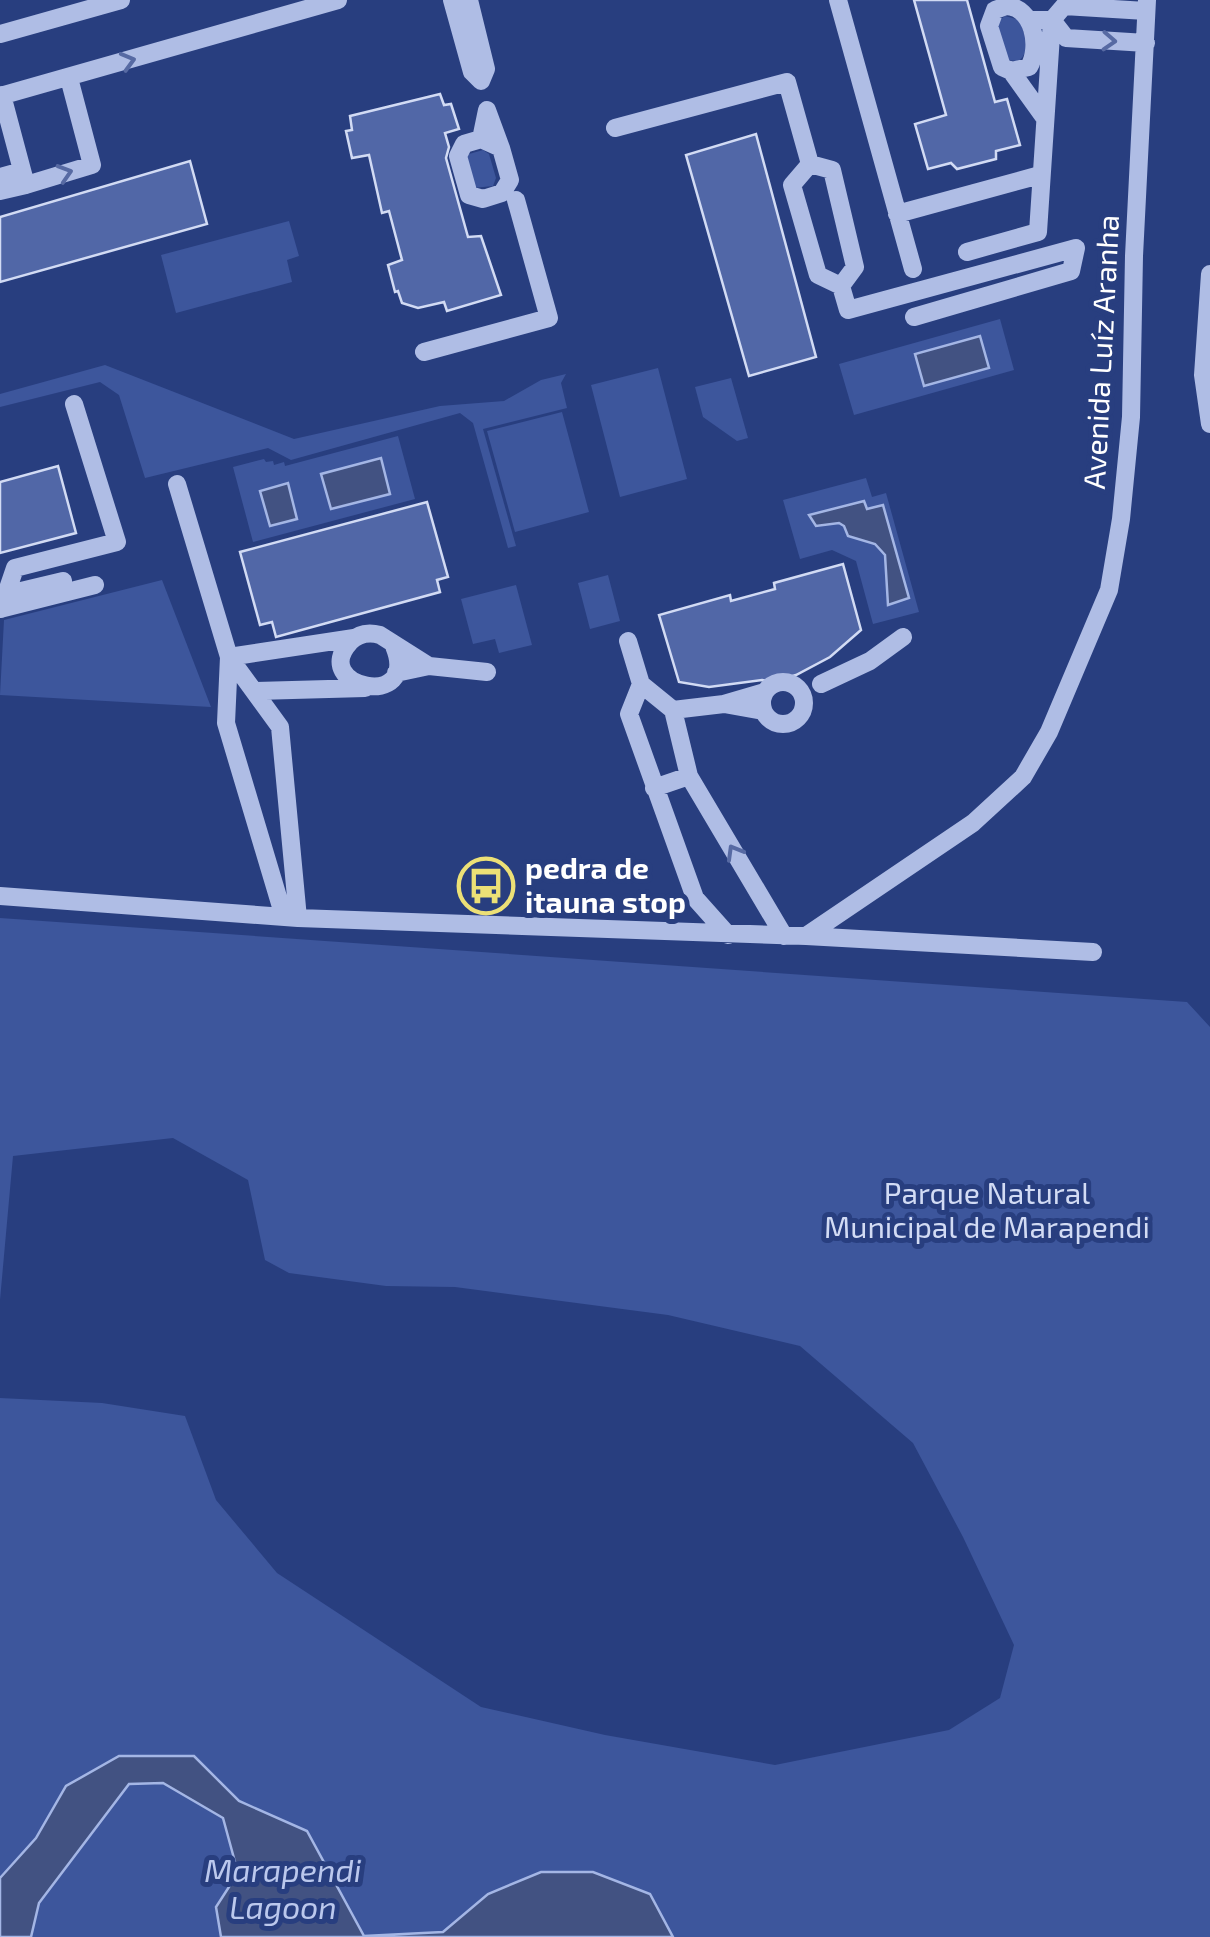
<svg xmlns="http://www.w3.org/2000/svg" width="1210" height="1937" viewBox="0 0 1210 1937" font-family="'Exo 2',sans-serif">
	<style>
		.green { fill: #3d569c }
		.water { fill: #425282; stroke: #a4b6e5; stroke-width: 2.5 }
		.building { fill: #5167a7; stroke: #d2dbf4; stroke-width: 2.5 }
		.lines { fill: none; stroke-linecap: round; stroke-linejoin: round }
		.minor { stroke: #afbde5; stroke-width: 18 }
		.oneway { stroke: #576aa3 }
		.labels { text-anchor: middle; stroke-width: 10; stroke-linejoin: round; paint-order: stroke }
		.street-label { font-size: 30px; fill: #fff; stroke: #283e7f }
		.poi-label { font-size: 30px; font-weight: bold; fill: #fff; stroke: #283e7f; text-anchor: start }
		.park-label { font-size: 30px; fill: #d2dbf4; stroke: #283e7f }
		.water-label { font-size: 32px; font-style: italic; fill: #bbc8ed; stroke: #283e7f }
	</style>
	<rect width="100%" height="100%" fill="#283e7f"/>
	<!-- green -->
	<path class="green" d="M1005 16 1020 20C1024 35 1032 49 1019 61L1005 60 997 22Z
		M483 150 489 154 496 178 493 186 473 188 466 159 469 154Z
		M289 221 299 256 287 260 292 282 176 313 161 255Z
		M1000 319 1014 370 854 415 839 364Z
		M105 365 294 439 440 406 504 401 541 380 566 374 561 383 567 408 483 429 516 546 508 548 473 423 460 413 291 460 268 448 145 478 119 395 100 382 0 407V394Z
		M658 368 687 479 620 497 591 385Z
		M731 378 748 438 737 441 703 417 695 387Z
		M562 412 589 512 515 532 487 431Z
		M398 436 415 499 253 542 233 467 264 459 266 462 273 461 274 465 284 462 285 466Z
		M866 478 872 497 886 493 919 612 873 624 856 561 832 550 800 559 783 500Z
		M608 575 620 621 590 629 578 583Z
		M162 580 211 707 0 695 4 620Z
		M516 585 532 645 499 653 495 639 473 644 461 599Z
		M0 918 1187 1002 1210 1027V1937H673L650 1894 593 1872H540L488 1894 443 1932 364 1936 307 1831 239 1801 193 1756 66 1786 36 1838 0 1878V1398L102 1403 185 1416 216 1500 277 1573 481 1707 605 1735 775 1765 949 1730 1000 1698 1014 1645 963 1537 913 1443 800 1346 668 1315 455 1287 386 1286 289 1273 265 1260 248 1180 173 1138 13 1156 0 1300Z
		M129 1783H163L223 1818 238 1874 216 1907 221 1937H31L39 1903Z"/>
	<!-- water -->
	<path class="water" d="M980 336 989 368 924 386 915 354Z
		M381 458 390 494 331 509 321 474Z
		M288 483 297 519 270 526 260 491Z
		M864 501 867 509 883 505 909 598 888 605 885 555 875 544 848 536 844 526 839 523 816 526 809 515Z
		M119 1756H194L239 1801 307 1831 364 1936 443 1932 488 1894 541 1872H593L650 1894 673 1937H221L216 1907 238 1873 223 1818 163 1783 129 1784 39 1903 31 1937H0V1878L36 1838 66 1786Z"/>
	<!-- building -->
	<path class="building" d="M914 0H967L995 102 1007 99 1020 145 996 151V159L957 169 951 163 928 169 915 124 946 115Z
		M440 94 444 105 451 104 459 129 445 133 449 147 446 158 468 237 481 236 501 295 447 311 444 302 418 308 402 303 398 291 395 292 388 265 402 260 389 211 382 213 369 155 352 158 346 131 352 130 350 116Z
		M756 134 816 357 749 376 686 155Z
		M190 161 207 224 0 282V217Z
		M58 466 76 533 0 553V482Z
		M427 502 448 577 437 580 440 592 276 637 272 622 260 625 240 552Z
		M843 564 861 630 830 657 796 675 773 682 762 680 709 687 679 682 659 615 730 595 731 601 775 589 774 583Z"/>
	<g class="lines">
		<!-- minor -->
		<path class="minor" d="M452 0 472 72 481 81 486 69 469 0
			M838 0 913 269
			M1006 6C1033 7 1041 46 1029 67L1011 71 1002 67 989 26 995 10Z
			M0 34 121 0
			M1146 43 1066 38 1052 20 1064 6 1146 11
			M1011 71 1044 117V114
			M2 95 26 185 92 165 69 78
			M0 96 338 0
			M615 128 787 82 810 164
			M481 139 501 148 510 180 502 193 483 199 469 195 458 156 464 144Z
			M481 139 487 110 501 148
			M810 164 832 170 855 267 841 286 818 275 792 185Z
			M0 177 22 171
			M0 191 26 185
			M897 214 1040 175
			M967 252 1038 232 1052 20H1028
			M1210 274 1203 375 1210 424
			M841 286 848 310 1076 248 1071 271 914 317
			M424 352 549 318 516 200
			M177 484 229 657 226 723 284 917
			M0 596 63 581
			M0 609 95 585
			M1 609 15 568 117 542 74 404
			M628 641 641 684
			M394 646C421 712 308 687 350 642 359 633 369 632 380 635L429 666 396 673
			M229 657 280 727 298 918
			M229 657 354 638
			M429 666 487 672
			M762 703a21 21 0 1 1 42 0a21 21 0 1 1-42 0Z
			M821 684 870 661 903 637
			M256 691 365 688
			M673 710 724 704
			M763 711 724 704 765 692
			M654 788 689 776
			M0 896 298 918 806 936 1093 952
			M728 935 695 898 629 714 641 684 673 710 689 776 784 936
			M806 936 973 823 1023 777 1049 732 1109 590 1121 519 1131 417 1134 256 1147 0"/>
	</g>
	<!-- one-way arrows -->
	<defs><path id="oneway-chevron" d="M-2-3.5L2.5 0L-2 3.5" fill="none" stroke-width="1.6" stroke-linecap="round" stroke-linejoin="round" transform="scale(2.5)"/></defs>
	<g class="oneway">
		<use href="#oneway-chevron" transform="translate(1109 41) rotate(3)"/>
		<use href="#oneway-chevron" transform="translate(128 61) rotate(-16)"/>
		<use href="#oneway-chevron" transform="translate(65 173) rotate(-17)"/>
		<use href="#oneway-chevron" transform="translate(734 852) rotate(-120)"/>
	</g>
	<!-- icons -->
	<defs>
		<g id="bus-ring" transform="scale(2.875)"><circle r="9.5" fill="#283e7f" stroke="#ece076" stroke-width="1.5"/><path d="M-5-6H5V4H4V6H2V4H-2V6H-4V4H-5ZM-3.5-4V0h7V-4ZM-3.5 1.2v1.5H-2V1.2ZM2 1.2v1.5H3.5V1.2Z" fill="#ece076"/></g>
	</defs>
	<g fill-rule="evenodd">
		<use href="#bus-ring" x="486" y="886"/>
	</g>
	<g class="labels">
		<!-- street labels -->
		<g class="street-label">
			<text transform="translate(1102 352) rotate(-87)" y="10">Avenida Luíz Aranha</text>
		</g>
		<!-- poi labels -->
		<g class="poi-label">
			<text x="525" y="879">pedra de<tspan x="525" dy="34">itauna stop</tspan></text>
		</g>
		<!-- park labels -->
		<g class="park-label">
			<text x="987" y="1204">Parque Natural<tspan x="987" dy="34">Municipal de Marapendi</tspan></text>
		</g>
		<!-- water labels -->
		<g class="water-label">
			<text x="283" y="1882">Marapendi<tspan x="283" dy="37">Lagoon</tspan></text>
		</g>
	</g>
</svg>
